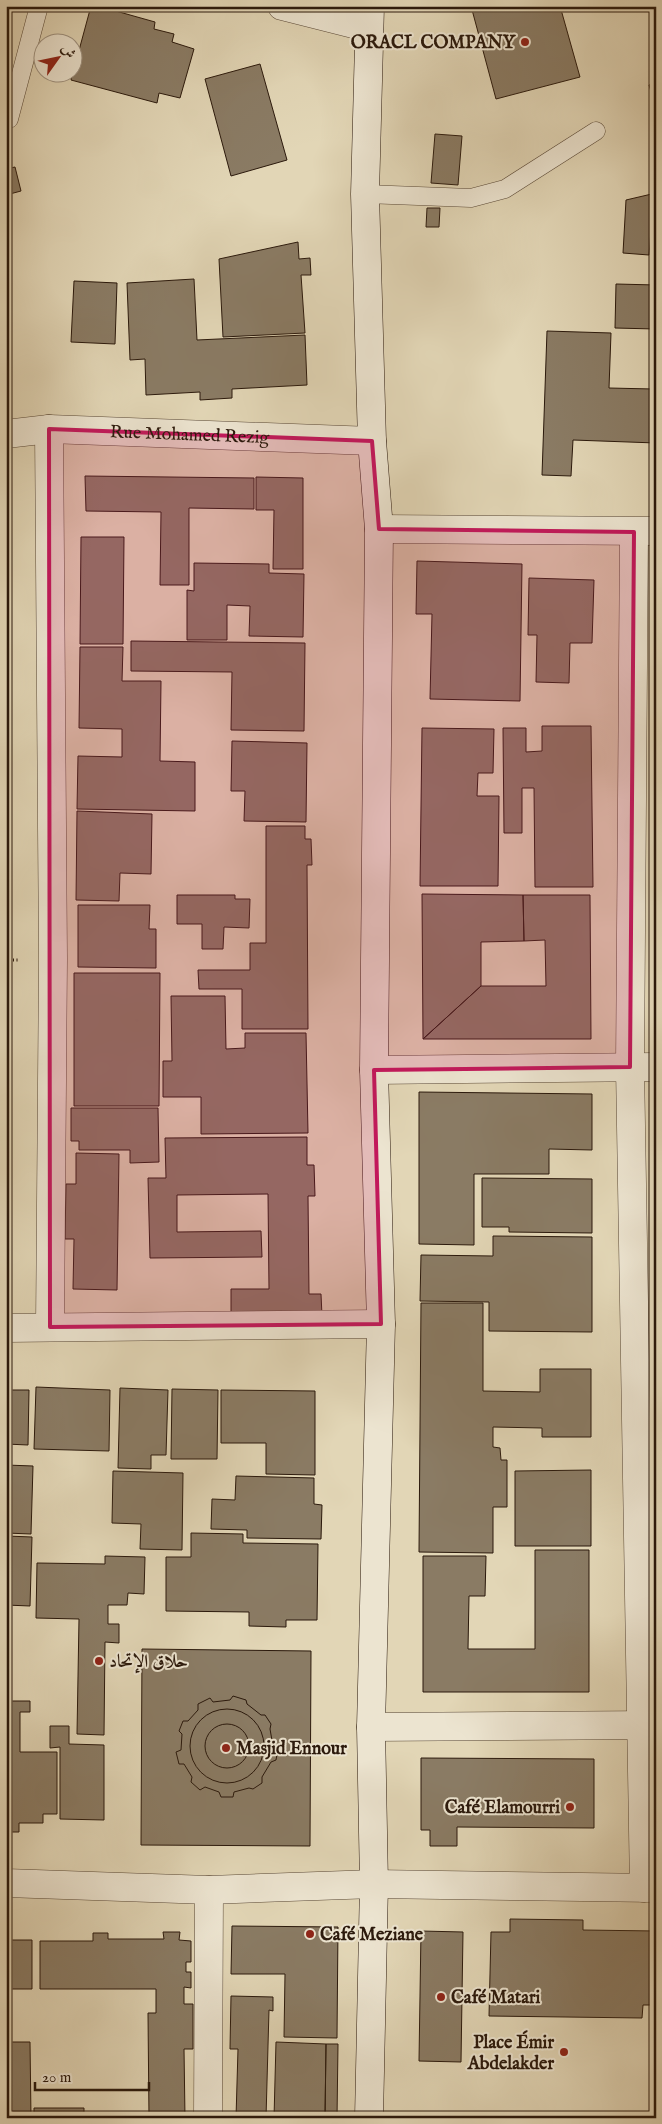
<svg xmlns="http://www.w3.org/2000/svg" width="662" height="2124" viewBox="0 0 662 2124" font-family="'IM FELL English',Amiri,serif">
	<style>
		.building { fill: #8a7b64; stroke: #2b190c }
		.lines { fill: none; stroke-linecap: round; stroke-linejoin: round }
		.service-casing { stroke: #594836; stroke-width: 19 }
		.minor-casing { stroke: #594836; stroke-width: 29 }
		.secondary-casing { stroke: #2b190c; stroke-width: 29 }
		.path { stroke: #2b190c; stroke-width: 3; stroke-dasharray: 1 2.5; stroke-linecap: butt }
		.service { stroke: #ece4d0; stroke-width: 18 }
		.minor { stroke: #ece4d0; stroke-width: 28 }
		.secondary { stroke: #ece4d0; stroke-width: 28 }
		.marked { fill: #c2185b; fill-opacity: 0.2; stroke: #c2185b; stroke-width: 4; stroke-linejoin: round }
		.poi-dot { fill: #8f2418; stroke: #ece4d0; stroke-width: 2 }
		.labels { text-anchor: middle; stroke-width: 4; stroke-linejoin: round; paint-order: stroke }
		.poi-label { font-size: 18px; font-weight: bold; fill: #2b190c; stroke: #ece4d0; text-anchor: start }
		.street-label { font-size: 18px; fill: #2b190c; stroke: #ece4d0 }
	</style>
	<rect width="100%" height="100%" fill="#e2d6b6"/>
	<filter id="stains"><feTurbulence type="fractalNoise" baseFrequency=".004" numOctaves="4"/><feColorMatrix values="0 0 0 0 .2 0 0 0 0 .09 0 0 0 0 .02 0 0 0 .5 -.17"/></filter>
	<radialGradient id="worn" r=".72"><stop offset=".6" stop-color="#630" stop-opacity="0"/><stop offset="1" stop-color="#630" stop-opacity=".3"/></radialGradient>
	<!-- building -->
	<path class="building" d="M91 6H98L155 22 154 29 174 34 172 42 194 49 180 98 159 93 157 103 71 80Z
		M471 6H560L580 77 496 99Z
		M260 64 287 160 231 176 205 79Z
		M656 83V109L649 85Z
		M435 134 462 136 458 185 431 183Z
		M15 167 21 191 6 195V169Z
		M656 193V231L651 230 649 255 623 253 626 200Z
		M427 208H440L439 227H426Z
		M298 242 299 259 310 258 311 275H301L305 333 223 337 219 259Z
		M194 279 197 340 305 335 307 385 232 389V398L200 400V392L146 395 145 359 130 360 127 283Z
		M74 281 117 283 115 344 71 342Z
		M616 284 656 285V443L573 440 571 476 542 475 547 331 611 333 609 388 653 389 655 329 615 328Z
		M85 476 254 478V509L189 508V585H160L161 512 86 511Z
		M256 477 303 478V569H273L274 510H256Z
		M81 537H124L123 644H80Z
		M417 561 522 564 520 701 430 699 432 614H416Z
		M194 563 269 564V573L304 574 303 637 249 636 250 606 227 605V640H187V590L194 591Z
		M529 578 594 580 592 643H570L569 683 536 682 537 635H528Z
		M131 641 305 643 304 731 231 730 232 672 131 671Z
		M80 647H123L122 681H161L160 761 195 762V811L77 809 78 756 122 757V729L79 728Z
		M542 726H591L593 887H535L534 788H522V833H504L503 728H526V752L542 751Z
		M422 728 494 729 493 773H478L477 796H499L498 886H420Z
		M232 741 307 743 306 822 244 821 245 791H231Z
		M77 811 152 814 151 874 120 873 119 901 76 900Z
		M266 826H305V839H311L312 865H307L308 1029H242V989H199L198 970H250V943H266Z
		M422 894 523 895 524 941 481 942V986L423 1039Z
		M177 895H235V899H250L249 928 224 927 223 949H202V924H177Z
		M523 895H590L591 1039H423L481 986H546L545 940 524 941Z
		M78 905H150L149 929H156V968L78 967Z
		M74 973H160L159 1106H74Z
		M171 996H225L226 1049 245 1048V1033H306L308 1133 201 1134V1097H163V1061H172Z
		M419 1092 592 1094V1150L549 1149V1174H474V1245L419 1244Z
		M71 1108H158L159 1162 130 1163V1150H79V1141H71Z
		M307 1137V1165H314L315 1196H308L309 1294H321L322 1316 231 1322V1289H269L268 1194 177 1195V1232L261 1231 262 1257 150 1258 148 1178H166L165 1138Z
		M76 1153 119 1154 117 1290 73 1289 74 1239H65L66 1184H76Z
		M482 1178 592 1179V1233L509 1232V1227H482Z
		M493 1236 592 1237V1332L489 1331V1302L420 1301 421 1255 493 1256Z
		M421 1303H483V1391L540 1392V1369H591V1437H542V1428L493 1427V1447L500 1448 501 1460H507V1507H493V1553L419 1552Z
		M36 1387 110 1390 109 1451 34 1449Z
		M120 1388 168 1390 166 1455H151V1469L118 1468Z
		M172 1389 218 1390 217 1459H171Z
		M6 1390H29L28 1445 6 1444Z
		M221 1390 315 1391V1475L266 1474V1443H221Z
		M6 1465 33 1466 31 1534 6 1533Z
		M591 1470V1546H515V1471Z
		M113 1471 183 1473 182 1550 140 1549 141 1524 112 1523Z
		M236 1476 314 1478V1504L322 1505 321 1539 247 1538V1530L211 1529 212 1499 235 1500Z
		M191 1533 243 1534V1543L318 1544 317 1620H286V1627L249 1626V1612L166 1611V1557H191Z
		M6 1536 32 1537 30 1606 6 1605Z
		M535 1550H589V1692H423V1556H486L485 1596H469L468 1649H535Z
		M105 1556 145 1557 144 1594 128 1593 127 1605H108V1624H119V1643L105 1642 104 1735 77 1734 79 1619 36 1618 37 1563 105 1564Z
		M142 1649 311 1651 310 1846 141 1845Z
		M233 1696 246 1700 247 1704 261 1715H265L271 1724 270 1729 273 1746 278 1749 276 1760 271 1762 262 1777V1783L253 1789 249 1788 234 1792 233 1797H221L219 1792 205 1787 200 1790 191 1782 192 1777 184 1764H179L176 1752 181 1750 182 1734 179 1731 183 1721H188L198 1710V1704L210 1698 213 1702 230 1700Z
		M6 1701H30V1712H20V1752H57V1814H43V1823H19V1832H6Z
		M190 1746a37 37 0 1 1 74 0a37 37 0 1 1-74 0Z
		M205 1746a22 22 0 1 1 44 0a22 22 0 1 1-44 0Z
		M50 1726H69V1744L104 1745V1820L60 1819V1747L50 1748Z
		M421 1758 594 1759V1828L457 1827V1846H430V1830H421Z
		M510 1919 583 1920V1930L656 1931V2005H643L642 2018 489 2016 491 1932H510Z
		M232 1926 338 1927 337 2038 284 2037 285 1974H231Z
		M421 1931 463 1932 461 2062 419 2061Z
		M163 1932H180L179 1940 191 1941V1962H186V1972H191V1988L184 1987V2004H193V2049H184L185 2118H149L148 2013H156V1989H40V1941H93V1933H108V1939H164Z
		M6 1940H32V1989H6Z
		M231 1996 273 1997V2011L269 2010 266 2118H236L238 2049H230Z
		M6 2042H30L31 2118H6Z
		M276 2042 326 2044 325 2118H274Z
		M326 2044H338L337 2118H325Z
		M34 2108H84V2118H34Z"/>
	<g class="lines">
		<!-- service casing -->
		<g class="service-casing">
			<path id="service" d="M6 119H9L39 6
				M365 194 471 198 505 189 596 131"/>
		</g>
		<!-- minor casing -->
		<g class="minor-casing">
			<g id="minor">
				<path d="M282 6 369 28"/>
				<path d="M49 429 53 959 50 1327"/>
				<path id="s1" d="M6 434 49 429 372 441"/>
				<path d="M379 529 656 531"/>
				<path d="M634 532 630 1067 644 1888"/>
				<path d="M374 1070 656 1067"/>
				<path d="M6 1328 381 1324"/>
				<path d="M371 1727 656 1725"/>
				<path d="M6 1883 209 1890 374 1884 656 1888"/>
				<path d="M208 2118 209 1890"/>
			</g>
		</g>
		<!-- secondary casing -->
		<g class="secondary-casing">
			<path id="secondary" d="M369 2118 374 1884 371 1727 381 1324 374 1070 379 529 372 441 365 194 370 6"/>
		</g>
		<!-- path -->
		<path class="path" d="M6 960H20"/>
		<!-- service -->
		<use href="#service" class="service"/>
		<!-- minor -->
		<use href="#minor" class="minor"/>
		<!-- secondary -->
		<use href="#secondary" class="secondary"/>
	</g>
	<!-- marked area -->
	<path class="marked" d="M49 429 372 441 379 529 634 532 630 1067 374 1070 381 1324 50 1327Z"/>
	<!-- markers -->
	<g class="poi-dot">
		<circle cx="525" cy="42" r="5"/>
		<circle cx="99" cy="1661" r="5"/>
		<circle cx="226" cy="1748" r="5"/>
		<circle cx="570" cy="1807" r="5"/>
		<circle cx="310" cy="1934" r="5"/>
		<circle cx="441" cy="1997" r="5"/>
		<circle cx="564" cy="2052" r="5"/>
	</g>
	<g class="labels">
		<!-- poi labels -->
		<g class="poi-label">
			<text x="515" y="48" text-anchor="end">ORACL COMPANY</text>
			<text x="109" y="1667">حلاق الإتحاد</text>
			<text x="236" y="1754">Masjid Ennour</text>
			<text x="560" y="1813" text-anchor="end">Café Elamourri</text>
			<text x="320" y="1940">Café Meziane</text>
			<text x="451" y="2003">Café Matari</text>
			<text x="554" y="2048" text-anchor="end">Place Émir<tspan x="554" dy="21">Abdelakder</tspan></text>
		</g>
		<!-- street labels -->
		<g class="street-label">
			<text dy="6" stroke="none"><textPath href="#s1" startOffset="184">Rue Mohamed Rezig</textPath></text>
		</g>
	</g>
	<!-- margin -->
	<rect width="662" height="2124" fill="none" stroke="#e2d6b6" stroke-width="25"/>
	<rect x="8" y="8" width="647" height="2109" fill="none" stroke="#2b190c" stroke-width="2.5"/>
	<rect x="12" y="12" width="637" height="2099" fill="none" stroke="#2b190c"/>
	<!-- north arrow -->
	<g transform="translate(58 58) rotate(57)"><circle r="24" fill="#ece4d0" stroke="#9f9382"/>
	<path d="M0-4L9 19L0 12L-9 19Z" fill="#8f2418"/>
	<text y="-8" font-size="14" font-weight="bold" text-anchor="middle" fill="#2b190c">ش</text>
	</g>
	<!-- scale -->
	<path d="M35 2082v8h114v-8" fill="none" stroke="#2b190c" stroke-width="2.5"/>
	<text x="42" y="2082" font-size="15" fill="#2b190c" stroke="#ece4d0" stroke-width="4" paint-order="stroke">20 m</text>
	<rect width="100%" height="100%" filter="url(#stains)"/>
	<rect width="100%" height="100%" fill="url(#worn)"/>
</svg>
